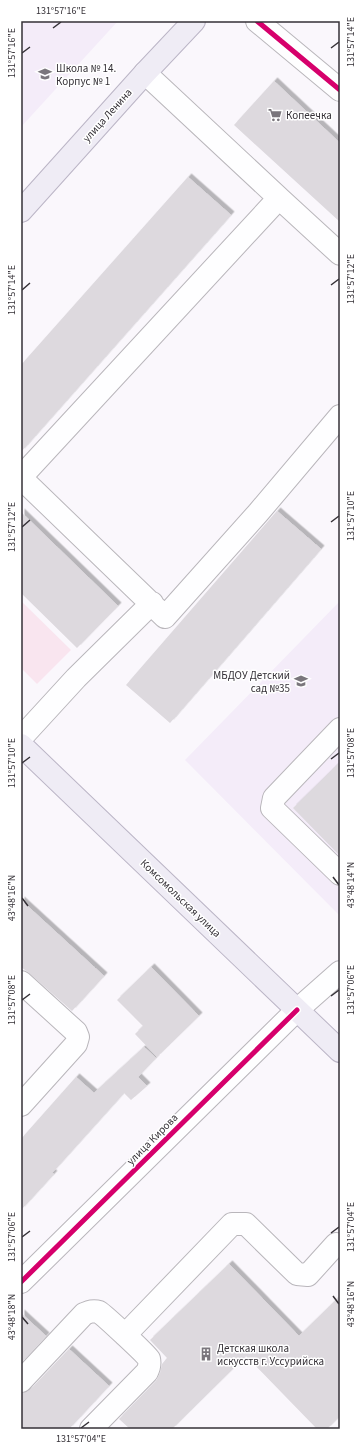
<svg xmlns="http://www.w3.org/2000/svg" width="361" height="1450" viewBox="0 0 361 1450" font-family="'Source Sans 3',sans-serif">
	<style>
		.built { fill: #f4ecf9 }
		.green { fill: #f9e5ef }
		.building { fill: #ddd9de; filter: url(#shadow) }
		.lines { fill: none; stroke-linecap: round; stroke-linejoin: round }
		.minor-casing { stroke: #b9b6bb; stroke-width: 24 }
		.major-casing { stroke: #bbb5c6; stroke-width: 24 }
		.minor { stroke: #fefeff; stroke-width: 22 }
		.major { stroke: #efecf5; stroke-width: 22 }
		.cycleway-casing { stroke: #fff; stroke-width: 8 }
		.cycleway { stroke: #d6006c; stroke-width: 5 }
		.ticks { fill: none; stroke: #353137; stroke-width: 1.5 }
		.labels { text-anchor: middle; stroke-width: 3; stroke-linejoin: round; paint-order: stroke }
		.poi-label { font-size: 11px; fill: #353137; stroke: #fff; text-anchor: start }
		.street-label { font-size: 11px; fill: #353137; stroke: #fff }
		.neatline { fill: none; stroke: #353137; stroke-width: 1.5 }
		.ticks-label { font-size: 10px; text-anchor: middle; fill: #353137 }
	</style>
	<defs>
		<filter id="shadow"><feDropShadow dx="3.5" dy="-3.5" stdDeviation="0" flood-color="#0004"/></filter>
	</defs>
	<rect width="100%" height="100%" fill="#faf7fc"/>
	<!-- built -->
	<path class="built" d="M21 21H118L21 127Z
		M340 601V916L185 760Z"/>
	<!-- green -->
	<path class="green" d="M21 601 71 650 37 684 21 668Z"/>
	<!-- building -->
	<path class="building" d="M274 81 340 143V222L234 125Z
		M188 177 231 215 21 452V365Z
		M277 511 321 549 170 723 126 685Z
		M21 512 118 606 77 648 21 593Z
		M340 762V856L293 808Z
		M21 900 104 976 72 1011 29 973 21 967Z
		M151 967 199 1016 157 1057 135 1034 143 1026 117 1000Z
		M144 1047 156 1058 138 1077 147 1086 131 1100 124 1093 52 1173 54 1174 21 1210V1139L76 1077 94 1093Z
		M229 1264 299 1336 340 1296V1416L327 1429H317L246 1356 172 1429H130L119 1419 156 1381 160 1373 162 1364 167 1358 150 1340Z
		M21 1313 46 1336 21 1363Z
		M69 1349 109 1386 69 1429H21V1393H25L30 1390Z"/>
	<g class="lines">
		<!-- minor casing -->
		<g class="minor-casing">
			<path id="minor" d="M257 21 340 90
				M145 73 279 198
				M21 477 279 198 340 254
				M21 478 165 617 258 513 340 416
				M340 729 274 798 272 808 340 874
				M21 738 76 678 152 603
				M21 982 76 1032 78 1037 76 1044 21 1105
				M21 1282 297 1010 340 972
				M125 1335 232 1224H246L297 1274 308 1275 336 1244 340 1246
				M21 1381 84 1314C89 1312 93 1310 99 1312 104 1315 146 1354 149 1359 150 1363 149 1368 147 1372L91 1429"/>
		</g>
		<!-- major casing -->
		<g class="major-casing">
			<path id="major" d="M21 211 145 73 194 21
				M21 745 340 1051"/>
		</g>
		<!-- minor -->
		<use href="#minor" class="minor"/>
		<!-- major -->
		<use href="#major" class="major"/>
		<!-- cycleway casing -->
		<g class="cycleway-casing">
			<path id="cycleway" d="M257 21 340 90
				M21 1282 297 1010"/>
		</g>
		<!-- cycleway -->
		<use href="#cycleway" class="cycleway"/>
	</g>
	<!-- ticks -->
	<path class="ticks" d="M53 28 61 22M331 48 339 42M22 53 30 47M331 285 339 279M22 290 30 283M331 522 339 516M22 527 30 520M331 759 339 753M22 763 30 757M333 877 339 885M22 898 28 906M331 996 339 990M22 1000 30 994M331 1233 339 1227M22 1237 30 1231M333 1296 339 1304M22 1317 28 1324M81 1428 89 1422"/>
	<!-- icons -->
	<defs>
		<g id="school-bare" transform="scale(1.08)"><path d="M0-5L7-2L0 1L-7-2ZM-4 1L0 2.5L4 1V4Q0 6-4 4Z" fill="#7a767c" stroke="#fff" stroke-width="2.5" paint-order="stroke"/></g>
		<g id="supermarket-bare" transform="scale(1.08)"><path d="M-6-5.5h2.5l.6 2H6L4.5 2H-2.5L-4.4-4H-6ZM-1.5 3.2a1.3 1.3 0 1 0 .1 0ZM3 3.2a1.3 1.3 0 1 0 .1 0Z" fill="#7a767c" stroke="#fff" stroke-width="2.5" paint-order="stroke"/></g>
		<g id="building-bare" transform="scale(1.08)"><path d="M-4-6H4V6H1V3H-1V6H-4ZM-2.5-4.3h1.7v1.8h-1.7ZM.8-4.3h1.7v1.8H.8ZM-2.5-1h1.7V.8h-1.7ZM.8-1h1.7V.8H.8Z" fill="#7a767c" stroke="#fff" stroke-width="2.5" paint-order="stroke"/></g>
	</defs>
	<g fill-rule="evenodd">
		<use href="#school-bare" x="45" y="74"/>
		<use href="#supermarket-bare" x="275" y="115"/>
		<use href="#school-bare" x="301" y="681"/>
		<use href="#building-bare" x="206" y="1354"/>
	</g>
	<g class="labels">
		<!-- poi labels -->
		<g class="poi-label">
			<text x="56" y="72">Школа № 14.<tspan x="56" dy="13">Корпус № 1</tspan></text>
			<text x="286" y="119">Копеечка</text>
			<text x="290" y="679" text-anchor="end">МБДОУ Детский<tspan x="290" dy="13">сад №35</tspan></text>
			<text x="217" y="1352">Детская школа<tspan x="217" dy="13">искусств г. Уссурийска</tspan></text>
		</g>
		<!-- street labels -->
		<g class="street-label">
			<text transform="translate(107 115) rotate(-48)" y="4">улица Ленина</text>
			<text transform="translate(181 898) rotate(44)" y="4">Комсомольская улица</text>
			<text transform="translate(152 1139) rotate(-45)" y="4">улица Кирова</text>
		</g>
	</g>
	<!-- border -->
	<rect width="361" height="1450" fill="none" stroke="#ffffff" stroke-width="44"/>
	<rect x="22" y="22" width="317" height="1406" class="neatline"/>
	<g class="ticks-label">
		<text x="61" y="14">131°57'16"E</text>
		<text transform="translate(350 42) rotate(-90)" y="4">131°57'14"E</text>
		<text transform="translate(11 53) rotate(-90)" y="4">131°57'16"E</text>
		<text transform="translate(350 279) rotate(-90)" y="4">131°57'12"E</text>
		<text transform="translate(11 290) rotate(-90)" y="4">131°57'14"E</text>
		<text transform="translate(350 516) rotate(-90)" y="4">131°57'10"E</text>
		<text transform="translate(11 527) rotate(-90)" y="4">131°57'12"E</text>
		<text transform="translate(350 753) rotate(-90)" y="4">131°57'08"E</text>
		<text transform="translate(11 763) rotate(-90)" y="4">131°57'10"E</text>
		<text transform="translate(350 885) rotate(-90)" y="4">43°48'14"N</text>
		<text transform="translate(11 898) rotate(-90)" y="4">43°48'16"N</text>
		<text transform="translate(350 990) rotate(-90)" y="4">131°57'06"E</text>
		<text transform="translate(11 1000) rotate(-90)" y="4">131°57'08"E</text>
		<text transform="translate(350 1227) rotate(-90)" y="4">131°57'04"E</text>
		<text transform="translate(11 1237) rotate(-90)" y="4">131°57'06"E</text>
		<text transform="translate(350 1304) rotate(-90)" y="4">43°48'16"N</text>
		<text transform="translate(11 1317) rotate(-90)" y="4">43°48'18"N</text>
		<text x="81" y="1442">131°57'04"E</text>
	</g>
</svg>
